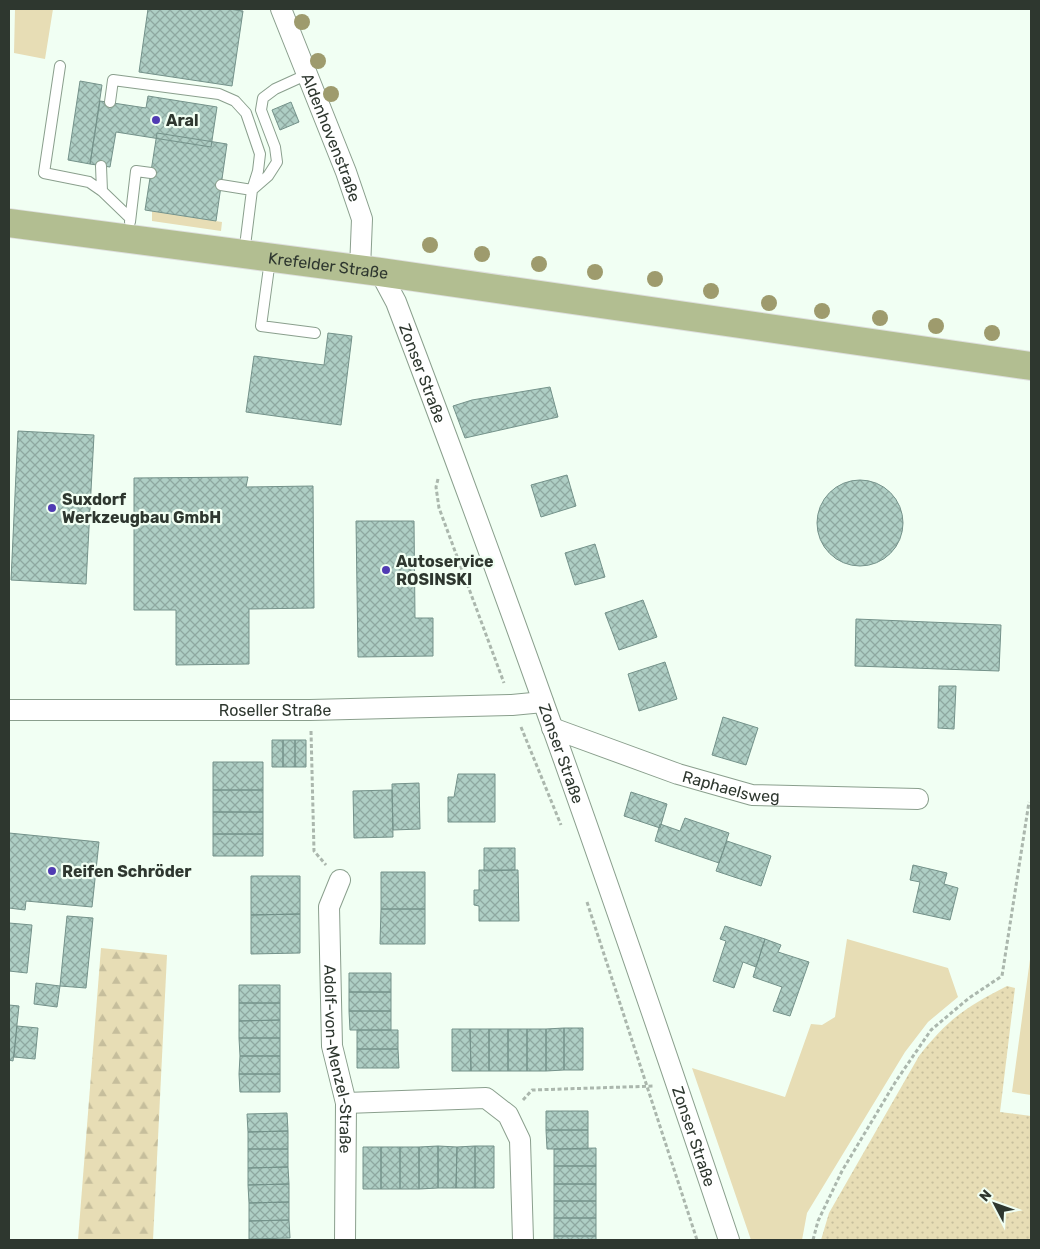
<svg xmlns="http://www.w3.org/2000/svg" width="1040" height="1249" viewBox="0 0 1040 1249" font-family="Rubik,sans-serif">
	<style>
		.green { fill: #e7ddb5 }
		.forest { fill: url(#forest-firs) }
		.garden { fill: url(#garden-dots) }
		.building { fill: url(#building-cross-hatch); stroke: #74928a }
		.lines { fill: none; stroke-linecap: round; stroke-linejoin: round }
		.service-casing { stroke: #8a9f8d; stroke-width: 12 }
		.minor-casing { stroke: #8a9f8d; stroke-width: 22 }
		.primary-casing { stroke: #dedfde; stroke-width: 30 }
		.path { stroke: #abb7ad; stroke-width: 3; stroke-dasharray: 4 2.5; stroke-linecap: butt }
		.service { stroke: #fff; stroke-width: 10 }
		.minor { stroke: #fff; stroke-width: 20 }
		.primary { stroke: #b2be91; stroke-width: 28 }
		.tree { fill: #9e9b6d }
		.poi-dot { fill: #503bb3; stroke: #f1fff3; stroke-width: 2 }
		.labels { text-anchor: middle; stroke-width: 4.5; stroke-linejoin: round; paint-order: stroke }
		.poi-label { font-size: 16px; font-weight: bold; fill: #2e372f; stroke: #f1fff3; text-anchor: start }
		.street-label { font-size: 16px; fill: #2e372f; stroke: #f1fff3 }
	</style>
	<defs>
		<pattern id="forest-firs" width="22" height="20" patternUnits="userSpaceOnUse" patternTransform="scale(1.25)"><rect width="22" height="20" fill="#e7ddb5"/><path d="M5 1l3.5 6h-7zM16 11l3.5 6h-7z" fill="#c6be9c"/></pattern>
		<pattern id="garden-dots" width="8" height="8" patternUnits="userSpaceOnUse" patternTransform="scale(1.25)"><rect width="8" height="8" fill="#e7ddb5"/><path d="M2 2h.1M6 6h.1" fill="none" stroke="#c6be9c" stroke-width="1.8" stroke-linecap="round"/></pattern>
		<pattern id="building-cross-hatch" width="8" height="8" patternUnits="userSpaceOnUse" patternTransform="scale(1.25)"><rect width="8" height="8" fill="#aecec4"/><path d="M0 0l8 8M0 8l8-8" fill="none" stroke="#8ea8a0"/></pattern>
	</defs>
	<rect width="100%" height="100%" fill="#f1fff3"/>
	<!-- green -->
	<path class="green" d="M15 9H53L45 59 14 53Z
		M152 211 222 222 221 231 152 221Z
		M847 939 948 968 958 997 928 1022 905 1052 807 1213 802 1240H751L692 1068 785 1097 811 1024 822 1025 835 1017Z
		M1031 952V1095L1012 1092Z"/>
	<!-- forest -->
	<path class="forest" d="M101 948 167 955 153 1240H78Z"/>
	<!-- garden -->
	<path class="garden" d="M1007 986 1015 988 1000 1112 1031 1116V1240H821L829 1213 919 1056C948 1019 966 1007 1007 986Z"/>
	<!-- building -->
	<path class="building" d="M148 9H229L243 11 232 86 139 72Z
		M80 81 102 85 90 164 68 160Z
		M148 96 217 107 211 147 116 132 110 167 90 164 100 101 146 108Z
		M291 102 299 122 280 130 272 110Z
		M157 133 227 144 216 221 145 210Z
		M328 333 352 336 341 425 246 412 254 356 324 365Z
		M550 387 558 417 465 438 453 406 472 400Z
		M18 431 94 435 86 584 11 580Z
		M567 475 576 506 541 517 531 485Z
		M248 477 246 487 313 486 314 608 249 609V664L176 665V610H134V478Z
		M817 523a43 43 0 1 1 86 0a43 43 0 1 1-86 0Z
		M356 521H414L415 618H433V656L358 657Z
		M595 544 605 577 575 585 565 553Z
		M643 600 657 637 619 650 605 613Z
		M856 619 1001 625 999 671 855 666Z
		M665 662 677 699 639 711 628 674Z
		M939 686H956L954 729 938 728Z
		M723 717 758 728 746 765 712 755Z
		M272 740H283V767H272Z
		M283 740H295V767H283Z
		M295 740H306V767H295Z
		M213 762H263V790H213Z
		M458 774H495V822H448V797H454Z
		M419 783 420 829 393 830 392 784Z
		M213 790H263V812H213Z
		M392 790 393 837 354 838 353 791Z
		M631 792 667 804 660 828 624 816Z
		M213 812H263V834H213Z
		M685 818 729 833 719 863 655 841 660 824 680 831Z
		M9 833 99 842 92 907 26 901 25 910 9 908Z
		M213 834H263V856H213Z
		M727 841 771 856 761 886 716 871Z
		M484 848H515V870L484 871Z
		M913 865 947 873 944 884 958 888 950 920 913 912 920 882 910 880Z
		M479 870H518L519 921H479V906L474 905V890H479Z
		M381 872H425V909H381Z
		M251 876H300V914L251 915Z
		M381 909H425V944H380Z
		M300 914V953L251 954V915Z
		M67 916 93 918 86 988 60 986Z
		M9 923 32 925 27 973 9 971Z
		M725 926 765 939 756 967 743 962 734 988 713 981 726 941 720 939Z
		M765 939 781 945 778 952 809 962 790 1016 773 1011 782 987 753 977Z
		M349 973H391V992H349Z
		M36 983 60 986 57 1007 34 1004Z
		M239 985H280V1003H239Z
		M349 992H391V1011H349Z
		M239 1003H280V1020L239 1021Z
		M9 1005 19 1006 13 1061 9 1060Z
		M349 1011H391V1030H350Z
		M280 1020V1038H239V1021Z
		M17 1026 38 1028 35 1059 14 1057Z
		M564 1028V1070L546 1071V1029Z
		M564 1028H583V1070H564Z
		M452 1029H470L471 1071H452Z
		M470 1029H489V1071H471Z
		M489 1029H508V1071H489Z
		M508 1029H527V1071H508Z
		M527 1029H546V1071H527Z
		M357 1030H398V1049H357Z
		M239 1038H280V1056H240Z
		M357 1049H398L399 1068H357Z
		M240 1056H280V1074H239Z
		M239 1074H280V1092H240Z
		M546 1111H588V1130H546Z
		M287 1113 288 1131 248 1132 247 1114Z
		M546 1130H588V1149H547Z
		M288 1131V1149H248V1132Z
		M438 1146 457 1147 456 1188H438Z
		M438 1146V1188L419 1189V1147Z
		M475 1146H494V1188H475Z
		M475 1146V1188H456L457 1147Z
		M363 1147H381V1189H363Z
		M381 1147H400V1189H381Z
		M400 1147H419V1189H400Z
		M596 1148V1166H554V1149Z
		M248 1149H288V1167L248 1168Z
		M554 1166H596V1184H554Z
		M288 1167 289 1184 248 1185V1168Z
		M289 1184V1202L249 1203 248 1185Z
		M554 1184H596V1201H554Z
		M554 1201H596V1218H554Z
		M289 1202V1220L249 1221V1203Z
		M554 1218H596V1236H554Z
		M289 1220 290 1238 249 1239V1221Z
		M554 1236H596V1240H554Z"/>
	<g class="lines">
		<!-- service casing -->
		<g class="service-casing">
			<path id="service" d="M60 66 44 173 89 182 102 191 130 218
				M110 102 113 80 219 94 235 101 246 113 260 154 258 171 252 190
				M101 166 102 191
				M221 185 252 190 244 254
				M253 189 268 176 277 162 275 147 261 110 263 98 275 89 308 74
				M130 222 136 171 151 173
				M270 260 261 326 315 333"/>
		</g>
		<!-- minor casing -->
		<g class="minor-casing">
			<g id="minor">
				<path id="s1" d="M281 9 346 172 362 219 360 269"/>
				<path id="s2" d="M380 272 396 302C514 612 624 926 729 1240"/>
				<path id="s3" d="M9 710H310L512 705 543 702"/>
				<path id="s4" d="M552 728 678 774 752 795 918 799"/>
				<path id="s5" d="M340 880 329 907 332 1046 346 1103 345 1240"/>
				<path d="M346 1103 486 1098 508 1115 520 1140 523 1240"/>
			</g>
		</g>
		<!-- primary casing -->
		<g class="primary-casing">
			<g id="primary">
				<path id="s6" d="M9 223 380 272 1031 366"/>
			</g>
		</g>
		<!-- path -->
		<path class="path" d="M438 479 436 487 439 508 504 683
			M521 727 561 825
			M311 731 314 851 326 865
			M587 902 697 1240
			M523 1100 532 1090 655 1086
			M813 1240 818 1221 842 1171 896 1081 931 1030 969 998 1002 976 1029 802"/>
		<!-- service -->
		<use href="#service" class="service"/>
		<!-- minor -->
		<use href="#minor" class="minor"/>
		<!-- primary -->
		<use href="#primary" class="primary"/>
	</g>
	<!-- trees -->
	<g class="tree">
		<circle cx="302" cy="22" r="8"/>
		<circle cx="318" cy="61" r="8"/>
		<circle cx="331" cy="94" r="8"/>
		<circle cx="430" cy="245" r="8"/>
		<circle cx="482" cy="254" r="8"/>
		<circle cx="539" cy="264" r="8"/>
		<circle cx="595" cy="272" r="8"/>
		<circle cx="655" cy="279" r="8"/>
		<circle cx="711" cy="291" r="8"/>
		<circle cx="769" cy="303" r="8"/>
		<circle cx="822" cy="311" r="8"/>
		<circle cx="880" cy="318" r="8"/>
		<circle cx="936" cy="326" r="8"/>
		<circle cx="992" cy="333" r="8"/>
	</g>
	<!-- markers -->
	<g class="poi-dot">
		<circle cx="156" cy="120" r="5"/>
		<circle cx="52" cy="508" r="5"/>
		<circle cx="386" cy="570" r="5"/>
		<circle cx="52" cy="871" r="5"/>
	</g>
	<g class="labels">
		<!-- poi labels -->
		<g class="poi-label">
			<text x="166" y="126">Aral</text>
			<text x="62" y="505">Suxdorf<tspan x="62" dy="18">Werkzeugbau GmbH</tspan></text>
			<text x="396" y="567">Autoservice<tspan x="396" dy="18">ROSINSKI</tspan></text>
			<text x="62" y="877">Reifen Schröder</text>
		</g>
		<!-- street labels -->
		<g class="street-label">
			<text dy="6" stroke="none"><textPath href="#s1" startOffset="138">Aldenhovenstraße</textPath></text>
			<text dy="6" stroke="none"><textPath href="#s6" startOffset="322">Krefelder Straße</textPath></text>
			<text dy="6" stroke="none"><textPath href="#s2" startOffset="110">Zonser Straße</textPath></text>
			<text dy="6" stroke="none"><textPath href="#s3" startOffset="266">Roseller Straße</textPath></text>
			<text dy="6" stroke="none"><textPath href="#s2" startOffset="515">Zonser Straße</textPath></text>
			<text dy="6" stroke="none"><textPath href="#s4" startOffset="189">Raphaelsweg</textPath></text>
			<text dy="6" stroke="none"><textPath href="#s5" startOffset="182">Adolf-von-Menzel-Straße</textPath></text>
			<text dy="6" stroke="none"><textPath href="#s2" startOffset="920">Zonser Straße</textPath></text>
		</g>
	</g>
	<!-- border -->
	<rect width="1040" height="1249" fill="none" stroke="#2e372f" stroke-width="20"/>
	<!-- north arrow -->
	<g transform="translate(995 1204) rotate(311)" stroke="#f1fff3" stroke-width="4" paint-order="stroke">
	<path d="M0-4L9 19L0 12L-9 19Z" fill="#2e372f"/>
	<text y="-8" font-size="14" font-weight="bold" text-anchor="middle" fill="#2e372f">N</text>
	</g>
</svg>
